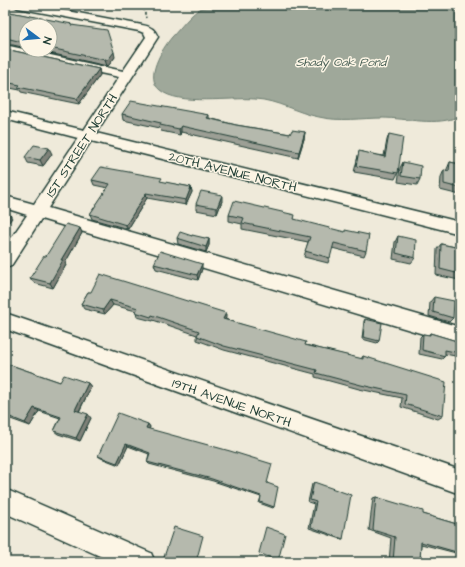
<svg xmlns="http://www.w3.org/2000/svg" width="465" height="567" viewBox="0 0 465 567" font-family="'Architects Daughter',sans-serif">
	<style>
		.water { fill: #9fa89a; stroke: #6c7d71 }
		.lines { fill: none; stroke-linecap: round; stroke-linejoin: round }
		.minor-casing { stroke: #1f3d34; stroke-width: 3 }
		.path { stroke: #1f3d34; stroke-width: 1.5; stroke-dasharray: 2 2; stroke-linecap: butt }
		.minor { fill: #fcf5e5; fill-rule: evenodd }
		.wall { fill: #9c9f95; stroke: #1f3d34 }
		.shaded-wall { fill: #7f8279; stroke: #1f3d34 }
		.building { fill: #b5b9ad; stroke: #1f3d34 }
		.labels { text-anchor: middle; stroke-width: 3; stroke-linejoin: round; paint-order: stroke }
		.far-water-label { font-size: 12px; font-style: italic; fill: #455d53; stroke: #fcf5e5 }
		.street-label { font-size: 13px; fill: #1f3d34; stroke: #fcf5e5 }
	</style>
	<rect width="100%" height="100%" fill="#efeada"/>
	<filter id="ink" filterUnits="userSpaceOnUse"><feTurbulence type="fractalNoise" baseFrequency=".025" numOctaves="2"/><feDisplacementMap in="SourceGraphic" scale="8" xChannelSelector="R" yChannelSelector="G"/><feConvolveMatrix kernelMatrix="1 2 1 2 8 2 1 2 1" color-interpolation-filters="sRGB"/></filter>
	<g filter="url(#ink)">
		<!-- water -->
		<path class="water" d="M223 5H460V116C436 127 408 118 382 118 361 118 340 122 319 117 297 113 277 100 255 99 231 97 178 106 160 90 144 78 162 49 172 37 179 30 193 11 202 8 209 5 216 6 223 5Z"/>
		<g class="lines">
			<!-- minor casing -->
			<g class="minor-casing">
				<path id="minor" d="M13 5H36L142 25C150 26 155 29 158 37L96 133 460 222V234L91 141 48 208 460 327V345L41 219 11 266 5 268V247L27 215 5 208V196L34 204 78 138 5 119V111L84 130 119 77 5 53V45L123 71 146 37 144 33 139 31 18 8Z
					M5 313 460 470V494L5 329Z
					M5 489 151 553 155 562H113L5 513Z"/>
			</g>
			<!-- path -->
			<path class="path" d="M143 5 146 18"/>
			<!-- minor -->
			<use href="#minor" class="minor"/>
		</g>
		<!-- wall -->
		<path class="wall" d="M5 11 73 25 115 57 109 65 107 66 36 50H50V26H26V48L13 45H5Z
			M5 49 99 69 100 75 79 104 21 92 20 90 5 87Z
			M122 114 209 115V118L236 125 290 134 305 132 304 139 298 158 181 132 180 135 161 131 160 128 123 120Z
			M389 134 398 173 395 179 354 172 359 152 384 156 387 140Z
			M52 154 43 166 28 163 25 157Z
			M403 162 420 179 417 185 398 182 400 168Z
			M450 162 460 164V195L440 190 441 177 444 170 446 171 447 169Z
			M92 180 162 182 191 187 192 192 186 205 147 198 128 229 92 219 90 214 108 188 94 185Z
			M222 201 217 214 196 210V204Z
			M229 215 294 219 366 251 364 256 332 248 328 263 304 257 308 242 242 229V224L229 221Z
			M80 228 82 233 65 263 66 265 53 288 34 283 30 278 46 256Z
			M192 236 209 239V245L206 252 178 244 177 238Z
			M398 236 415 258 411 263 393 259 395 242Z
			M441 244 460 248V279L459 280 436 275 437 249Z
			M154 264 202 269 198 280 156 269Z
			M88 292 226 318 225 319 305 345 361 359 363 356 443 416 438 419 401 407 402 398 359 389 315 377V374L224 350 197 340V335L153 320V321L137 317 136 311 113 305 105 314 84 309 81 304Z
			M434 297 453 318 449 322 429 316 430 302Z
			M365 319 379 341 377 343 362 339 364 321Z
			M430 333 460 342V357L445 354V356L442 359 419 354 420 337 423 334 429 335Z
			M5 363 60 382 88 383 91 387 79 412 91 418 80 441 58 434 54 431 60 418 39 411 30 426 5 417Z
			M148 424 150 427 149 429 267 483 274 507 273 508 259 503 261 497 213 481 149 464 147 462 149 454 128 446 119 465 101 458 98 456Z
			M314 482 343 539H341L309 528 314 504 308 502 312 484Z
			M376 497 423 514 460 525V554L421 544 420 562H389L391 538 369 530 373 498Z"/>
		<!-- shaded-wall -->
		<path class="shaded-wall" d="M114 52 115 57 109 65 107 66 105 60Z
			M99 69 100 75 79 104 77 99Z
			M181 126V132L180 135 179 129Z
			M305 132 304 139 298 158 299 152Z
			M49 148 52 154 43 166 40 160Z
			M191 187 192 192 186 205V200Z
			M146 193 147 198 128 229 126 225Z
			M222 195V201L217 214V208Z
			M8 212 12 218 5 227V216Z
			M80 228 82 233 65 263 66 265 53 288 50 283 61 260Z
			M209 239V245L206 252V247Z
			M202 264V269L198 280 197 275Z
			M110 300 113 305 105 314 103 310Z
			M226 313V318L223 324V319Z
			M88 383 91 387 78 413 75 410Z
			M34 408 39 411 30 426 25 423Z
			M88 414 91 418 80 441 76 438Z
			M148 424 150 427 148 431 146 428Z
			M126 444 128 446 119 465 117 463Z"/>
		<!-- building -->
		<path class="building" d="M5 11 72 24 71 25 107 30 114 52 108 60H105L50 48V26H26V43L10 39H5Z
			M5 49 99 69 77 99 18 87 20 85 5 82Z
			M131 101 209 115 207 118 236 125 290 134 292 130 305 132 299 152 181 126 179 129 160 125 161 123 122 114Z
			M389 134 403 137 398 173 356 166 359 151 385 157Z
			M34 145 49 148 40 160 25 157Z
			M403 162 421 166 420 179 401 176Z
			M450 162 460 164V188L444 184V170L449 171Z
			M101 167 162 178 160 181 191 187 186 200 146 193 126 225 90 214 110 184 92 180Z
			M201 191 222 195 217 208 196 204Z
			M234 201 295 215 294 219 345 232V230L369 235 366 251 334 243 330 258 305 251 310 237 242 223 244 218 229 215Z
			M5 212H8L5 216Z
			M66 224 80 228 61 260H63L50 283 30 278 44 256H46Z
			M180 232 192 236V235L209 239 206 247 177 238Z
			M398 236 416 240 415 258 396 253Z
			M441 244 460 248V274L440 269Z
			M160 251 202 264 197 275 154 264Z
			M100 274 226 313 223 319 306 342 305 345 363 359V356L446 382 443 416 405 404 406 395 361 385 316 373 317 370 224 346 197 336 199 331 152 315 151 317 135 312 138 308 110 300 103 310 81 304 88 292H91Z
			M434 297 454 301 453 318 433 312Z
			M365 319 382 323 379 341 363 337Z
			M430 333 460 342V353L445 350V356L422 350 423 334 430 335Z
			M5 363 60 382 64 375 88 383 75 410 88 414 76 438 54 431 61 417 34 408 25 423 5 415Z
			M118 413 148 424 146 428 230 451 272 464 267 483 278 487 274 507 260 502 261 496 212 479 147 462 150 453 126 444 117 463 98 456Z
			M314 482 351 495 343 539 311 527 316 502 310 500Z
			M376 497 423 511V514L460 525V553L421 542 420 562H393L395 537 373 530Z
			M174 527 203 536 196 562H179L164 557Z
			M266 527 285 534 278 561 259 553Z"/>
	</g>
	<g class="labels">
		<!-- far-water labels -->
		<g class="far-water-label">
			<text x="341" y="66">Shady Oak Pond</text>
		</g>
		<!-- street labels -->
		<g class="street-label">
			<text transform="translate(81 145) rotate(-57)" y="5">1ST STREET NORTH</text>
			<text transform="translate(233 171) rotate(14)" y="5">20TH AVENUE NORTH</text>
			<text transform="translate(232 402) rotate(19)" y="5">19TH AVENUE NORTH</text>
		</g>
	</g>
	<!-- margin -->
	<rect width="465" height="567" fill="none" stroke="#fcf5e5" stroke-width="20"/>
	<rect x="10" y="10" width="445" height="547" fill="none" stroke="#1f3d34" stroke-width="1.5" filter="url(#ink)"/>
	<!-- north arrow -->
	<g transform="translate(38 38) rotate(106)"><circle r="19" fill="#fcf5e5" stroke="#a4ab9e"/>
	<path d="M0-3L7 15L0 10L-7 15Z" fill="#1f6fb2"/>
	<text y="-6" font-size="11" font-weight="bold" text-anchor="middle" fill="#1f3d34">N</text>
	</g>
</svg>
